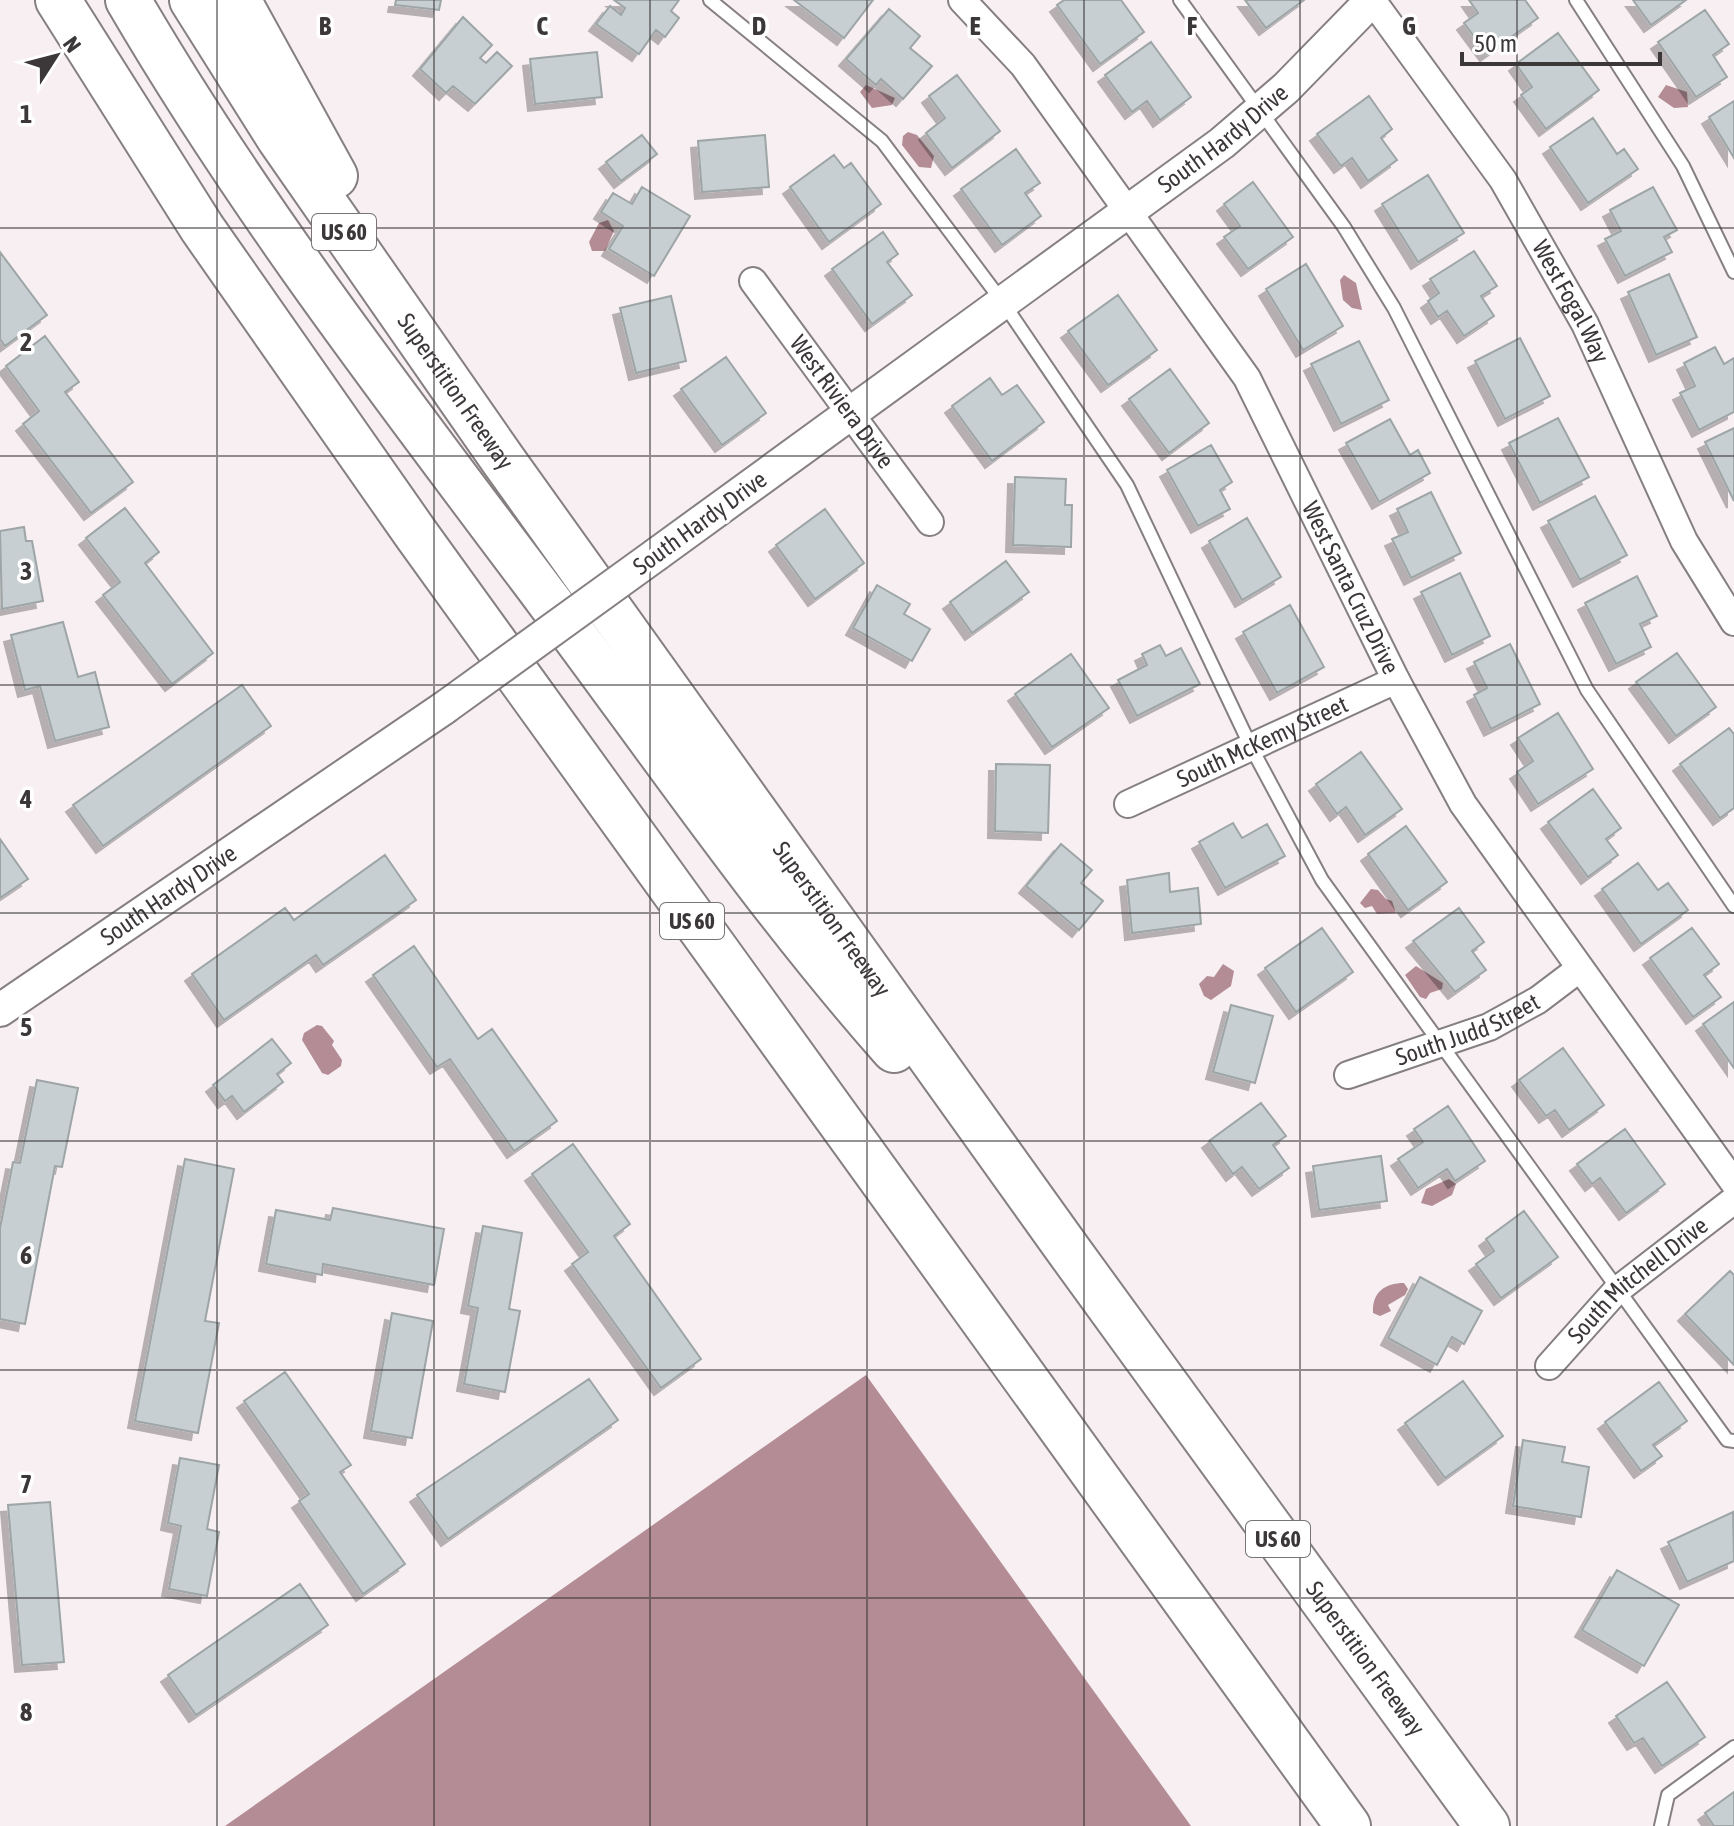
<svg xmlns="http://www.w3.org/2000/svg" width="1734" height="1826" viewBox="0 0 1734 1826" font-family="'Asap Condensed',sans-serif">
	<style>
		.water { fill: #b38c96 }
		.building { fill: #c8cfd2; stroke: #9da5a7; stroke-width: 2; filter: url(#shadow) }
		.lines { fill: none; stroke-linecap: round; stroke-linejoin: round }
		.service-casing { stroke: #867f80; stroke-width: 16 }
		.minor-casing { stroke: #867f80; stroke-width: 30 }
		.tertiary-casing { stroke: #867f80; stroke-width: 36 }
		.motorway-casing { stroke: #867f80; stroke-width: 48 }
		.service { stroke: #fff; stroke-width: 12 }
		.minor { stroke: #fff; stroke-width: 26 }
		.tertiary { stroke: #fff; stroke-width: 32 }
		.motorway { stroke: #fff; stroke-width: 44 }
		.tertiary-bridge-casing { stroke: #867f80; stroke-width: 36; stroke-linecap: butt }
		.tertiary-bridge { stroke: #fff; stroke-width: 32 }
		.grid { fill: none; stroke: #3c3839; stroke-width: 2; stroke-opacity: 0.55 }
		.labels { text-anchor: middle; stroke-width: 7; stroke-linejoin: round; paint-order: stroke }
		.shield { fill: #fff; stroke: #767474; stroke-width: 2 }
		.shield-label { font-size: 22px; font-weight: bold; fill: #3c3839 }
		.street-label { font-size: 24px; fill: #3c3839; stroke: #fff }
		.grid-label { font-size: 26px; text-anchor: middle; font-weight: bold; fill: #3c3839; stroke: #fff; stroke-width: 7; stroke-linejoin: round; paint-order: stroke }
	</style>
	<defs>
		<filter id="shadow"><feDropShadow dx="-7" dy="7" stdDeviation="0" flood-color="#0004"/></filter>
	</defs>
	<rect width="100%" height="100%" fill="#f7eff1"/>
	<!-- water -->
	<path class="water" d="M866 85 895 98 892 105 872 108 860 92Z
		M1666 85 1687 92 1688 107 1674 108 1658 97Z
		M908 132 917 135 934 156 931 168 919 167 902 145 903 136Z
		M608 220 614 231 605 251H592L589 242 599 223Z
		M1344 275 1356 283 1362 310 1352 308 1343 300 1340 280Z
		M1371 889 1378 890 1386 899 1392 901 1396 913 1377 914 1372 906 1365 908 1360 903Z
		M1223 964 1234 971 1231 986 1211 1000 1204 996 1199 984 1207 976 1214 977Z
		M1416 966 1443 983 1442 989 1430 993 1426 999 1420 997 1405 975Z
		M317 1025 322 1026 334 1041 332 1045 342 1060 341 1066 328 1075 322 1073 302 1040 304 1033Z
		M1449 1179 1456 1184 1452 1195 1432 1206 1421 1203 1426 1189Z
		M1404 1283 1408 1289 1405 1295 1388 1305 1391 1311 1380 1316 1373 1313C1372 1293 1384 1283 1404 1283Z
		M866 1375 1191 1826H225Z"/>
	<!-- building -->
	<path class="building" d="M396 0H441L439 10 395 5Z
		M614 0H679L671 11 679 18 665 37 656 30 639 54 596 24 610 6 621 15 625 8Z
		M794 0H873L844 38Z
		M1064 0H1121L1144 32 1100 64 1057 5Z
		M1245 0H1304L1266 28Z
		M1469 0H1525L1538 18 1487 54 1464 23 1478 13Z
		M1633 0H1686L1651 25Z
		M889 9 920 36 910 48 932 66 903 99 881 79 876 85 846 59Z
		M1705 10 1729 44 1713 55 1727 77 1696 97 1658 42Z
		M463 17 492 45 480 58 486 63 497 52 512 66 475 104 453 86 446 93 420 69Z
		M1558 33 1599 90 1546 129 1521 95 1532 87 1516 64Z
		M1151 42 1191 97 1160 120 1147 101 1132 112 1105 75Z
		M597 52 602 97 535 104 530 59Z
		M957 75 1000 131 952 168 926 133 945 118 929 96Z
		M1369 96 1392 129 1381 138 1397 160 1368 181 1352 158 1341 166 1317 134Z
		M1734 101V158L1709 117Z
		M1593 118 1617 154 1624 149 1638 169 1588 203 1550 147Z
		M642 135 657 154 621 181 606 162Z
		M765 135 769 187 702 192 698 141Z
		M1016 149 1040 183 1025 193 1041 216 1002 245 961 189Z
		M834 155 844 168 851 163 881 204 829 242 790 187Z
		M1428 175 1464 233 1418 262 1382 204Z
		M1253 182 1293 237 1248 269 1224 237 1240 226 1224 204Z
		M642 187 690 216 654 276 609 249 623 226 601 212 613 193 632 204Z
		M1653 187 1677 230 1664 237 1672 252 1625 276 1605 239 1621 231 1610 210Z
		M883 232 898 254 887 262 912 295 872 324 832 269Z
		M1474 251 1497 286 1481 296 1494 316 1464 336 1447 311 1438 317 1428 301 1439 293 1430 279Z
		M0 252 47 315 5 346 0 339Z
		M1306 264 1343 326 1303 350 1266 289Z
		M1669 274 1697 337 1656 355 1628 292Z
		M1118 295 1157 350 1108 385 1068 331Z
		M671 296 686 361 636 373 620 308Z
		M45 336 79 382 65 392 133 482 91 513 23 424 39 411 6 366Z
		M1520 338 1550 396 1505 419 1475 361Z
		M1359 341 1389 400 1341 424 1311 364Z
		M1715 347 1724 364 1734 358V412L1699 430 1680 393 1695 386 1684 363Z
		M726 357 766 413 722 445 681 389Z
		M1170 369 1209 423 1169 453 1129 399Z
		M990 378 1002 395 1017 385 1044 422 992 461 952 406Z
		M1558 418 1589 477 1540 503 1509 443Z
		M1390 419 1410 455 1418 450 1430 473 1379 502 1346 443Z
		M1734 428V501L1705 442Z
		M1211 445 1232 482 1220 490 1230 509 1198 526 1167 470Z
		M1015 477 1066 479 1065 505H1072L1071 547 1013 545Z
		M1431 492 1461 553 1411 578 1392 539 1408 532 1397 509Z
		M1595 496 1627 555 1580 580 1548 521Z
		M125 508 159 552 145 563 213 653 172 684 103 595 120 582 86 538Z
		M825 509 864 563 815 599 776 545Z
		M1247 518 1281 577 1242 600 1209 541Z
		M24 527 26 541H32L43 601 2 609 0 531Z
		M1006 561 1029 592 972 633 950 602Z
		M1460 573 1490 636 1452 655 1421 592Z
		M1637 576 1657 616 1640 624 1651 647 1616 664 1585 603Z
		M877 585 910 604 904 614 930 629 912 661 853 628Z
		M1290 605 1324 667 1277 693 1243 632Z
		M63 622 78 677 95 672 109 727 55 741 40 686 25 690 11 635Z
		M1510 644 1540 704 1491 729 1474 695 1487 688 1474 662Z
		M1160 645 1166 656 1181 648 1200 684 1137 716 1118 680 1147 665 1142 654Z
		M1677 653 1716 707 1676 736 1636 682Z
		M1071 654 1109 708 1052 747 1015 694Z
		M242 685 271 726 103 846 73 805Z
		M1558 713 1593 769 1538 804 1517 772 1533 761 1518 738Z
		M1729 728 1734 734V808L1720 818 1680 764Z
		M1361 752 1402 809 1365 835 1346 807 1337 814 1316 784Z
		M996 764 1050 765 1048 833 995 831Z
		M1593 789 1621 828 1606 839 1618 855 1588 877 1548 822Z
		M1233 823 1242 838 1267 824 1285 856 1225 888 1199 842Z
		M1406 826 1447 882 1408 910 1368 854Z
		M0 839 28 879 0 898Z
		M1061 844 1092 870 1081 883 1103 901 1079 930 1026 886Z
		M385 855 416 900 323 965 316 955 224 1020 192 974 285 908 294 920Z
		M1638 863 1658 890 1668 883 1688 910 1641 944 1602 889Z
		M1169 873 1170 892 1198 888 1201 924 1132 933 1127 880Z
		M1459 908 1484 942 1472 951 1486 970 1455 992 1413 941Z
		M1322 928 1353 972 1296 1012 1265 968Z
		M1692 928 1719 964 1704 975 1721 997 1693 1017 1650 958Z
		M414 946 478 1039 492 1029 557 1121 514 1151 450 1059 437 1067 373 975Z
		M1734 1002V1068L1703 1024Z
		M1231 1005 1273 1016 1255 1083 1213 1072Z
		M272 1039 291 1063 277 1074 283 1082 244 1112 232 1096 225 1101 213 1085Z
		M1563 1048 1604 1105 1569 1130 1555 1110 1546 1116 1519 1080Z
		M37 1080 78 1088 62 1167 55 1166 25 1324 0 1319V1228L13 1162 20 1163Z
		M1261 1103 1286 1136 1273 1145 1289 1168 1259 1189 1242 1167 1233 1174 1209 1141Z
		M1448 1106 1485 1161 1455 1181 1447 1169 1418 1188 1398 1159 1423 1142 1414 1129Z
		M1625 1129 1665 1184 1626 1213 1600 1178 1592 1184 1577 1164Z
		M573 1144 630 1224 614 1236 701 1359 661 1388 572 1264 588 1252 532 1174Z
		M1381 1156 1387 1201 1319 1210 1313 1166Z
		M185 1159 234 1169 205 1321 219 1323 198 1433 135 1421Z
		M333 1208 444 1229 434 1285 323 1264 322 1275 266 1264 276 1210 330 1220Z
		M1524 1211 1558 1257 1501 1298 1476 1264 1494 1251 1486 1239Z
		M483 1226 522 1233 509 1309 520 1311 505 1392 464 1384 478 1308 468 1306Z
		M1730 1271 1734 1275V1365L1685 1314Z
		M1420 1277 1482 1311 1464 1344 1452 1337 1437 1365 1388 1338Z
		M392 1313 433 1321 412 1438 371 1431Z
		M285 1372 351 1465 340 1472 405 1564 363 1594 299 1501 309 1494 244 1401Z
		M589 1379 618 1420 448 1539 417 1495Z
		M1463 1381 1503 1436 1445 1478 1405 1423Z
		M1659 1382 1687 1421 1653 1445 1662 1456 1641 1471 1605 1422Z
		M1523 1440 1565 1447 1562 1462 1589 1467 1581 1517 1513 1506Z
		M180 1458 219 1465 207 1529 219 1532 207 1596 169 1589 181 1526 168 1523Z
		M50 1502 64 1662 22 1665 8 1505Z
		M1733 1512 1734 1561 1687 1582 1668 1542Z
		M1617 1570 1679 1605 1644 1666 1582 1630Z
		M300 1584 328 1625 196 1715 168 1675Z
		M1667 1682 1705 1737 1662 1766 1643 1738 1634 1743 1616 1716Z
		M1734 1792V1826H1714L1705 1813Z"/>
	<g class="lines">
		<!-- service casing -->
		<g class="service-casing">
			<path id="service" d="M710 0 882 141 1004 304 1127 485 1251 747 1322 880 1727 1440 1734 1441
				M1180 0 1344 227 1394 308 1587 690 1734 906
				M1576 0 1683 166 1734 272
				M1661 1826 1668 1795 1734 1747"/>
		</g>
		<!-- minor casing -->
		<g class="minor-casing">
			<g id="minor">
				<path id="s1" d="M962 0 1023 65 1247 378 1396 680 1463 804 1734 1183"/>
				<path id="s2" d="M1372 0 1503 180 1585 324 1684 541 1734 622"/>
				<path id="s3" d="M753 281 930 522"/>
				<path id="s4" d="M1128 804 1396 680"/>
				<path id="s5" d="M1348 1075 1489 1027 1538 1000 1579 969"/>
				<path id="s6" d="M1549 1366 1616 1291 1734 1200"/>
			</g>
		</g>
		<!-- tertiary casing -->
		<g class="tertiary-casing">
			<g id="tertiary">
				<path id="s7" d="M657 554 1222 143 1286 88 1372 0"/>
				<path id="s8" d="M0 1010 444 708"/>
			</g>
		</g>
		<!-- motorway casing -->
		<g class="motorway-casing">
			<g id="motorway">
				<path d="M58 0 202 228 416 534 1348 1826"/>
				<path d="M128 0C251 211 402 405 548 600 661 751 769 909 894 1050"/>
				<path id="s9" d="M192 0 279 138 503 460 1069 1251 1487 1826"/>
				<path d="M238 0 335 176"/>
			</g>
		</g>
		<!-- service -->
		<use href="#service" class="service"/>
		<!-- minor -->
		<use href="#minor" class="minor"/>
		<!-- tertiary -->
		<use href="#tertiary" class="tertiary"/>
		<!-- motorway -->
		<use href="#motorway" class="motorway"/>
		<!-- tertiary-bridge casing -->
		<g class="tertiary-bridge-casing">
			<path id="tertiary-bridge" d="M444 708 657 554"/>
		</g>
		<!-- tertiary-bridge -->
		<use href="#tertiary-bridge" class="tertiary-bridge"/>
	</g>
	<!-- grid -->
	<path class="grid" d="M217 0V1826M434 0V1826M650 0V1826M867 0V1826M1084 0V1826M1300 0V1826M1517 0V1826M0 228H1734M0 456H1734M0 685H1734M0 913H1734M0 1141H1734M0 1370H1734M0 1598H1734"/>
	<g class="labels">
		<!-- shield labels -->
		<g class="shield">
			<rect x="312" y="214" width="64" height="36" rx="6"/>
			<rect x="660" y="903" width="64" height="36" rx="6"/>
			<rect x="1246" y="1521" width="64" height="36" rx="6"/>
		</g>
		<g class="shield-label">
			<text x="344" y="240">US 60</text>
			<text x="692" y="929">US 60</text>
			<text x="1278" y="1547">US 60</text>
		</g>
		<!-- street labels -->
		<g class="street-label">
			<text dy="8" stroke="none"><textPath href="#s7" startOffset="702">South Hardy Drive</textPath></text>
			<text dy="8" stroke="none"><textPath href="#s2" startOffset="362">West Fogal Way</textPath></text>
			<text dy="8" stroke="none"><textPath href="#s9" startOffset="472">Superstition Freeway</textPath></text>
			<text dy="8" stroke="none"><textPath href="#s3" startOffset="150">West Riviera Drive</textPath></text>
			<text transform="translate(700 523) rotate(-36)" y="8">South Hardy Drive</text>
			<text dy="8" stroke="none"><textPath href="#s1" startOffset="708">West Santa Cruz Drive</textPath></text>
			<text dy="8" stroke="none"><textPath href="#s4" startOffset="148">South McKemy Street</textPath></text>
			<text dy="8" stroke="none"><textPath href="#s8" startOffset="204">South Hardy Drive</textPath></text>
			<text dy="8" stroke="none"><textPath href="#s9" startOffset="1120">Superstition Freeway</textPath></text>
			<text dy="8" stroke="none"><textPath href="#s5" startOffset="128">South Judd Street</textPath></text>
			<text dy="8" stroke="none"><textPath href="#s6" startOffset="124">South Mitchell Drive</textPath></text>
			<text dy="8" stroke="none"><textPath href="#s9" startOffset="2032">Superstition Freeway</textPath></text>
		</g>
	</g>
	<g class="grid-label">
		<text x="325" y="35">B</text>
		<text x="542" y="35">C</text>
		<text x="759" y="35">D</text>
		<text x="975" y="35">E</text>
		<text x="1192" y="35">F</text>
		<text x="1409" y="35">G</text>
		<text x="26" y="123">1</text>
		<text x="26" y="351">2</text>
		<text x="26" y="580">3</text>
		<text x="26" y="808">4</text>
		<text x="26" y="1036">5</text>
		<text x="26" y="1264">6</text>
		<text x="26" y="1493">7</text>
		<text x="26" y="1721">8</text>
	</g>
	<!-- north arrow -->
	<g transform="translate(56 56) rotate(54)" stroke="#ffffff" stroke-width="6" paint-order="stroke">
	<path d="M0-6L14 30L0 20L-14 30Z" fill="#3c3839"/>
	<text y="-12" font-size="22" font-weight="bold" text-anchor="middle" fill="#3c3839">N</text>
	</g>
	<!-- scale -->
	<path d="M1462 52v12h198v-12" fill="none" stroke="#3c3839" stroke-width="4"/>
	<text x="1474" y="52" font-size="24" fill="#3c3839" stroke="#ffffff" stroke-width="6" paint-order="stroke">50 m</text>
</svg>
